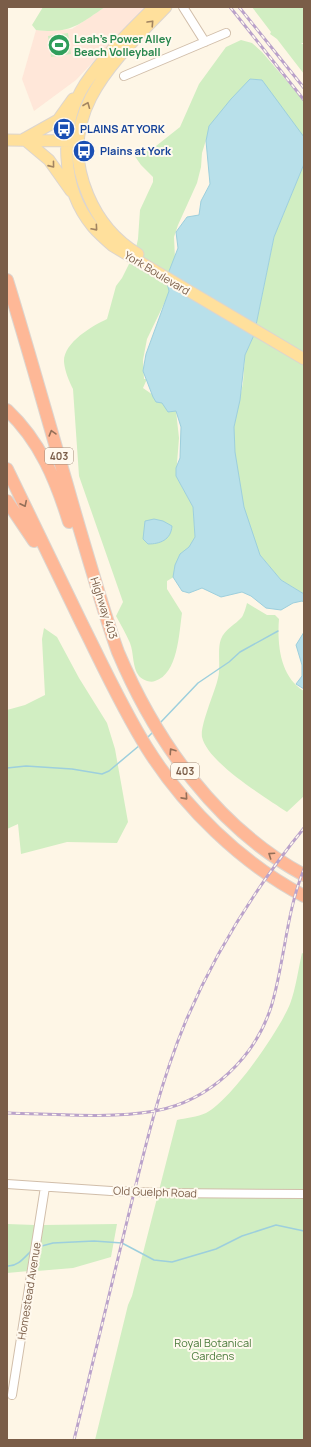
<svg xmlns="http://www.w3.org/2000/svg" width="311" height="1447" viewBox="0 0 311 1447" font-family="Manrope,sans-serif">
	<style>
		.commercial { fill: #ffe7d9 }
		.green { fill: #d1eec2 }
		.water { fill: #b8e0ea; stroke: #9dcfdd }
		.lines { fill: none; stroke-linecap: round; stroke-linejoin: round }
		.stream { stroke: #9dcfdd; stroke-width: 1.5 }
		.minor-casing { stroke: #d1beaa; stroke-width: 10 }
		.major-casing { stroke: #dcd5cf; stroke-width: 13 }
		.highway-casing { stroke: #dcd5cf; stroke-width: 14 }
		.minor { stroke: #fff; stroke-width: 8 }
		.major { stroke: #ffe09c; stroke-width: 11 }
		.highway { stroke: #feb897; stroke-width: 12 }
		.rail-casing { stroke: #baa2ca; stroke-width: 3 }
		.rail { stroke: #fff9ee; stroke-width: 1.5; stroke-dasharray: 4.5; stroke-linecap: butt }
		.minor-bridge-casing { stroke: #d1beaa; stroke-width: 10; stroke-linecap: butt }
		.minor-bridge { stroke: #fff; stroke-width: 8 }
		.oneway { stroke: #a28461 }
		.oneway2 { stroke: #946f58 }
		.labels { text-anchor: middle; stroke-width: 4; stroke-linejoin: round; paint-order: stroke }
		.shield { fill: #fff9ee; stroke: #a28c7a; stroke-width: 1 }
		.shield-label { font-size: 10px; font-weight: bold; fill: #7a5d48 }
		.leisure-label { font-size: 11px; font-weight: bold; fill: #27864d; stroke: #fff9ee; text-anchor: start }
		.transit-label { font-size: 11px; font-weight: bold; fill: #164399; stroke: #fff9ee; text-anchor: start }
		.street-label { font-size: 11px; fill: #7a5d48; stroke: #fff9ee }
		.park-label { font-size: 11px; fill: #4b7b3c; stroke: #fff9ee }
	</style>
	<rect width="100%" height="100%" fill="#fef6e6"/>
	<!-- commercial -->
	<path class="commercial" d="M105 7H145L76 80 34 111 22 79 36 30 48 31 72 29Z"/>
	<!-- green -->
	<path class="green" d="M43 7H105C78 25 71 34 36 30L32 25Z
		M252 7H304V43H301L304 45V74L277 39 270 34 271 32Z
		M68 33 71 54 51 57 48 36Z
		M241 40 252 43 262 52 304 101V142L223 112 206 140 202 153 201 167 197 183 178 225 174 237 176 279 147 339 143 360 144 379H147L143 388 176 411 179 438 176 476 193 507 195 537 177 575 167 581V589L182 613C179 633 178 674 155 681 150 683 143 680 139 676 132 667 134 653 130 643 126 634 121 625 116 616L123 602 79 476 73 389C69 381 65 372 64 362 63 343 92 326 107 319L116 286 122 278 135 252 138 239 140 210 153 182V177L141 165 134 155 151 150 180 127 199 84 226 47Z
		M304 164V594L281 580 260 555 254 540 235 488 234 427 243 383 245 355 254 335 274 237Z
		M247 603 267 615H275L279 619C277 644 280 677 304 691V796L287 812C265 797 208 763 202 737 200 725 215 692 218 678 221 667 217 649 221 639 225 629 235 625 242 617 244 614 246 607 247 603Z
		M44 628 57 637 79 678 107 723 115 749 128 822 117 843 67 842 21 854 18 824 7 829V710L25 705 45 695 42 639Z
		M302 953 304 954V1440H95L128 1305 132 1296 177 1120C185 1118 198 1117 206 1113 232 1099 279 1031 290 1004 296 988 298 970 302 953Z
		M7 1224 35 1225 29 1271 7 1273Z
		M117 1224 111 1257 73 1268 37 1271 43 1225Z"/>
	<!-- water -->
	<path class="water" d="M250 79 262 80 304 137V164L274 237 254 335 245 355 240 400 234 427 235 452 244 507 260 555 281 580 304 594V602L302 601 293 603 281 610 266 608 251 596 242 592 221 597 202 588 189 593 182 591 173 577 175 565 180 554 189 547 195 537 193 507 176 476V468L180 458 181 427 176 411 168 412 162 403 156 402 153 397 143 371 146 354 169 291 166 279 178 248 176 232 187 217 199 215 201 201 210 184 206 141 209 126 231 99Z
		M154 519 163 521 172 526C171 540 160 544 148 544L143 539 145 521Z
		M304 632V689L296 684 302 676V665L296 645Z"/>
	<g class="lines">
		<!-- stream -->
		<path class="stream" d="M160 723 198 683 229 662 240 652 278 631
			M147 738 154 731
			M7 768 26 766 72 769 102 774 109 771 140 745
			M38 1247 53 1243 94 1241 122 1243 154 1260 172 1262 216 1249 242 1236 276 1225 304 1231
			M7 1266C17 1267 24 1258 31 1251"/>
		<!-- minor casing -->
		<g class="minor-casing">
			<path id="minor" d="M183 7 205 42
				M124 76 226 33
				M7 1184 111 1191
				M163 1193 304 1194
				M12 1395 45 1187"/>
		</g>
		<!-- major casing -->
		<g class="major-casing">
			<path id="major" d="M154 7C130 31 104 56 85 84 58 126 61 189 93 227 99 234 106 240 113 246L304 359
				M24 139 58 120 73 99
				M24 139 49 160 71 191
				M7 140 74 141
				M138 254C115 240 98 219 88 195 53 114 115 60 166 7"/>
		</g>
		<!-- highway casing -->
		<g class="highway-casing">
			<path id="highway" d="M7 280C28 348 47 417 67 485 77 521 88 557 99 594 105 613 111 633 118 652 156 742 217 828 304 875
				M7 410C40 441 56 480 69 522
				M7 469C32 520 56 571 81 622 102 664 122 708 147 748 184 807 241 863 304 896
				M7 501 34 541"/>
		</g>
		<!-- minor -->
		<use href="#minor" class="minor"/>
		<!-- major -->
		<use href="#major" class="major"/>
		<!-- highway -->
		<use href="#highway" class="highway"/>
		<!-- rail casing -->
		<g class="rail-casing">
			<path id="rail" d="M230 7 304 100
				M239 7 304 88
				M7 1113C54 1114 109 1119 155 1111 210 1101 256 1057 272 1004 285 959 286 913 304 869
				M74 1440C92 1366 110 1292 128 1217 144 1152 159 1086 185 1023 215 952 256 887 304 828"/>
		</g>
		<!-- rail -->
		<use href="#rail" class="rail"/>
		<!-- minor-bridge casing -->
		<g class="minor-bridge-casing">
			<path id="minor-bridge" d="M111 1191 163 1193"/>
		</g>
		<!-- minor-bridge -->
		<use href="#minor-bridge" class="minor-bridge"/>
	</g>
	<!-- one-way arrows -->
	<defs><path id="oneway-chevron" d="M-2-3.5L2.5 0L-2 3.5" fill="none" stroke-width="1.6" stroke-linecap="round" stroke-linejoin="round"/></defs>
	<g class="oneway">
		<use href="#oneway-chevron" transform="translate(151 23) rotate(-47)"/>
		<use href="#oneway-chevron" transform="translate(87 105) rotate(-68)"/>
		<use href="#oneway-chevron" transform="translate(52 165) rotate(51)"/>
		<use href="#oneway-chevron" transform="translate(95 228) rotate(49)"/>
	</g>
	<g class="oneway2">
		<use href="#oneway-chevron" transform="translate(52 433) rotate(-106)"/>
		<use href="#oneway-chevron" transform="translate(24 504) rotate(64)"/>
		<use href="#oneway-chevron" transform="translate(172 751) rotate(-124)"/>
		<use href="#oneway-chevron" transform="translate(185 797) rotate(48)"/>
		<use href="#oneway-chevron" transform="translate(271 855) rotate(-146)"/>
	</g>
	<!-- icons -->
	<defs>
		<g id="stadium-disc" transform="scale(1.15)"><circle r="9.5" fill="#2e9e5b" stroke="#fff9ee"/><path d="M0-5a6.5 5 0 1 0 0 10a6.5 5 0 1 0 0-10ZM-3.5-1.8h7v3.6h-7Z" fill="#fff"/></g>
		<g id="bus-disc" transform="scale(1.15)"><circle r="9.5" fill="#1a4fb4" stroke="#fff9ee"/><path d="M-5-6H5V4H4V6H2V4H-2V6H-4V4H-5ZM-3.5-4V0h7V-4ZM-3.5 1.2v1.5H-2V1.2ZM2 1.2v1.5H3.5V1.2Z" fill="#fff"/></g>
	</defs>
	<g fill-rule="evenodd">
		<use href="#stadium-disc" x="59" y="45"/>
		<use href="#bus-disc" x="64" y="129"/>
		<use href="#bus-disc" x="84" y="151"/>
	</g>
	<g class="labels">
		<!-- shield labels -->
		<g class="shield">
			<rect x="45" y="448" width="28" height="16" rx="3"/>
			<rect x="171" y="763" width="28" height="16" rx="3"/>
		</g>
		<g class="shield-label">
			<text x="59" y="460">403</text>
			<text x="185" y="775">403</text>
		</g>
		<!-- leisure labels -->
		<g class="leisure-label">
			<text x="74" y="43">Leah's Power Alley<tspan x="74" dy="13">Beach Volleyball</tspan></text>
		</g>
		<!-- transit labels -->
		<g class="transit-label">
			<text x="80" y="133">PLAINS AT YORK</text>
			<text x="100" y="155">Plains at York</text>
		</g>
		<!-- street labels -->
		<g class="street-label">
			<text transform="translate(157 273) rotate(31)" y="4">York Boulevard</text>
			<text transform="translate(104 608) rotate(72)" y="4">Highway 403</text>
			<text transform="translate(155 1192) rotate(2)" y="4">Old Guelph Road</text>
			<text transform="translate(29 1291) rotate(-81)" y="4">Homestead Avenue</text>
		</g>
		<!-- park labels -->
		<g class="park-label">
			<text x="213" y="1347">Royal Botanical<tspan x="213" dy="13">Gardens</tspan></text>
		</g>
	</g>
	<!-- border -->
	<rect width="311" height="1447" fill="none" stroke="#7a5d48" stroke-width="16"/>
</svg>
